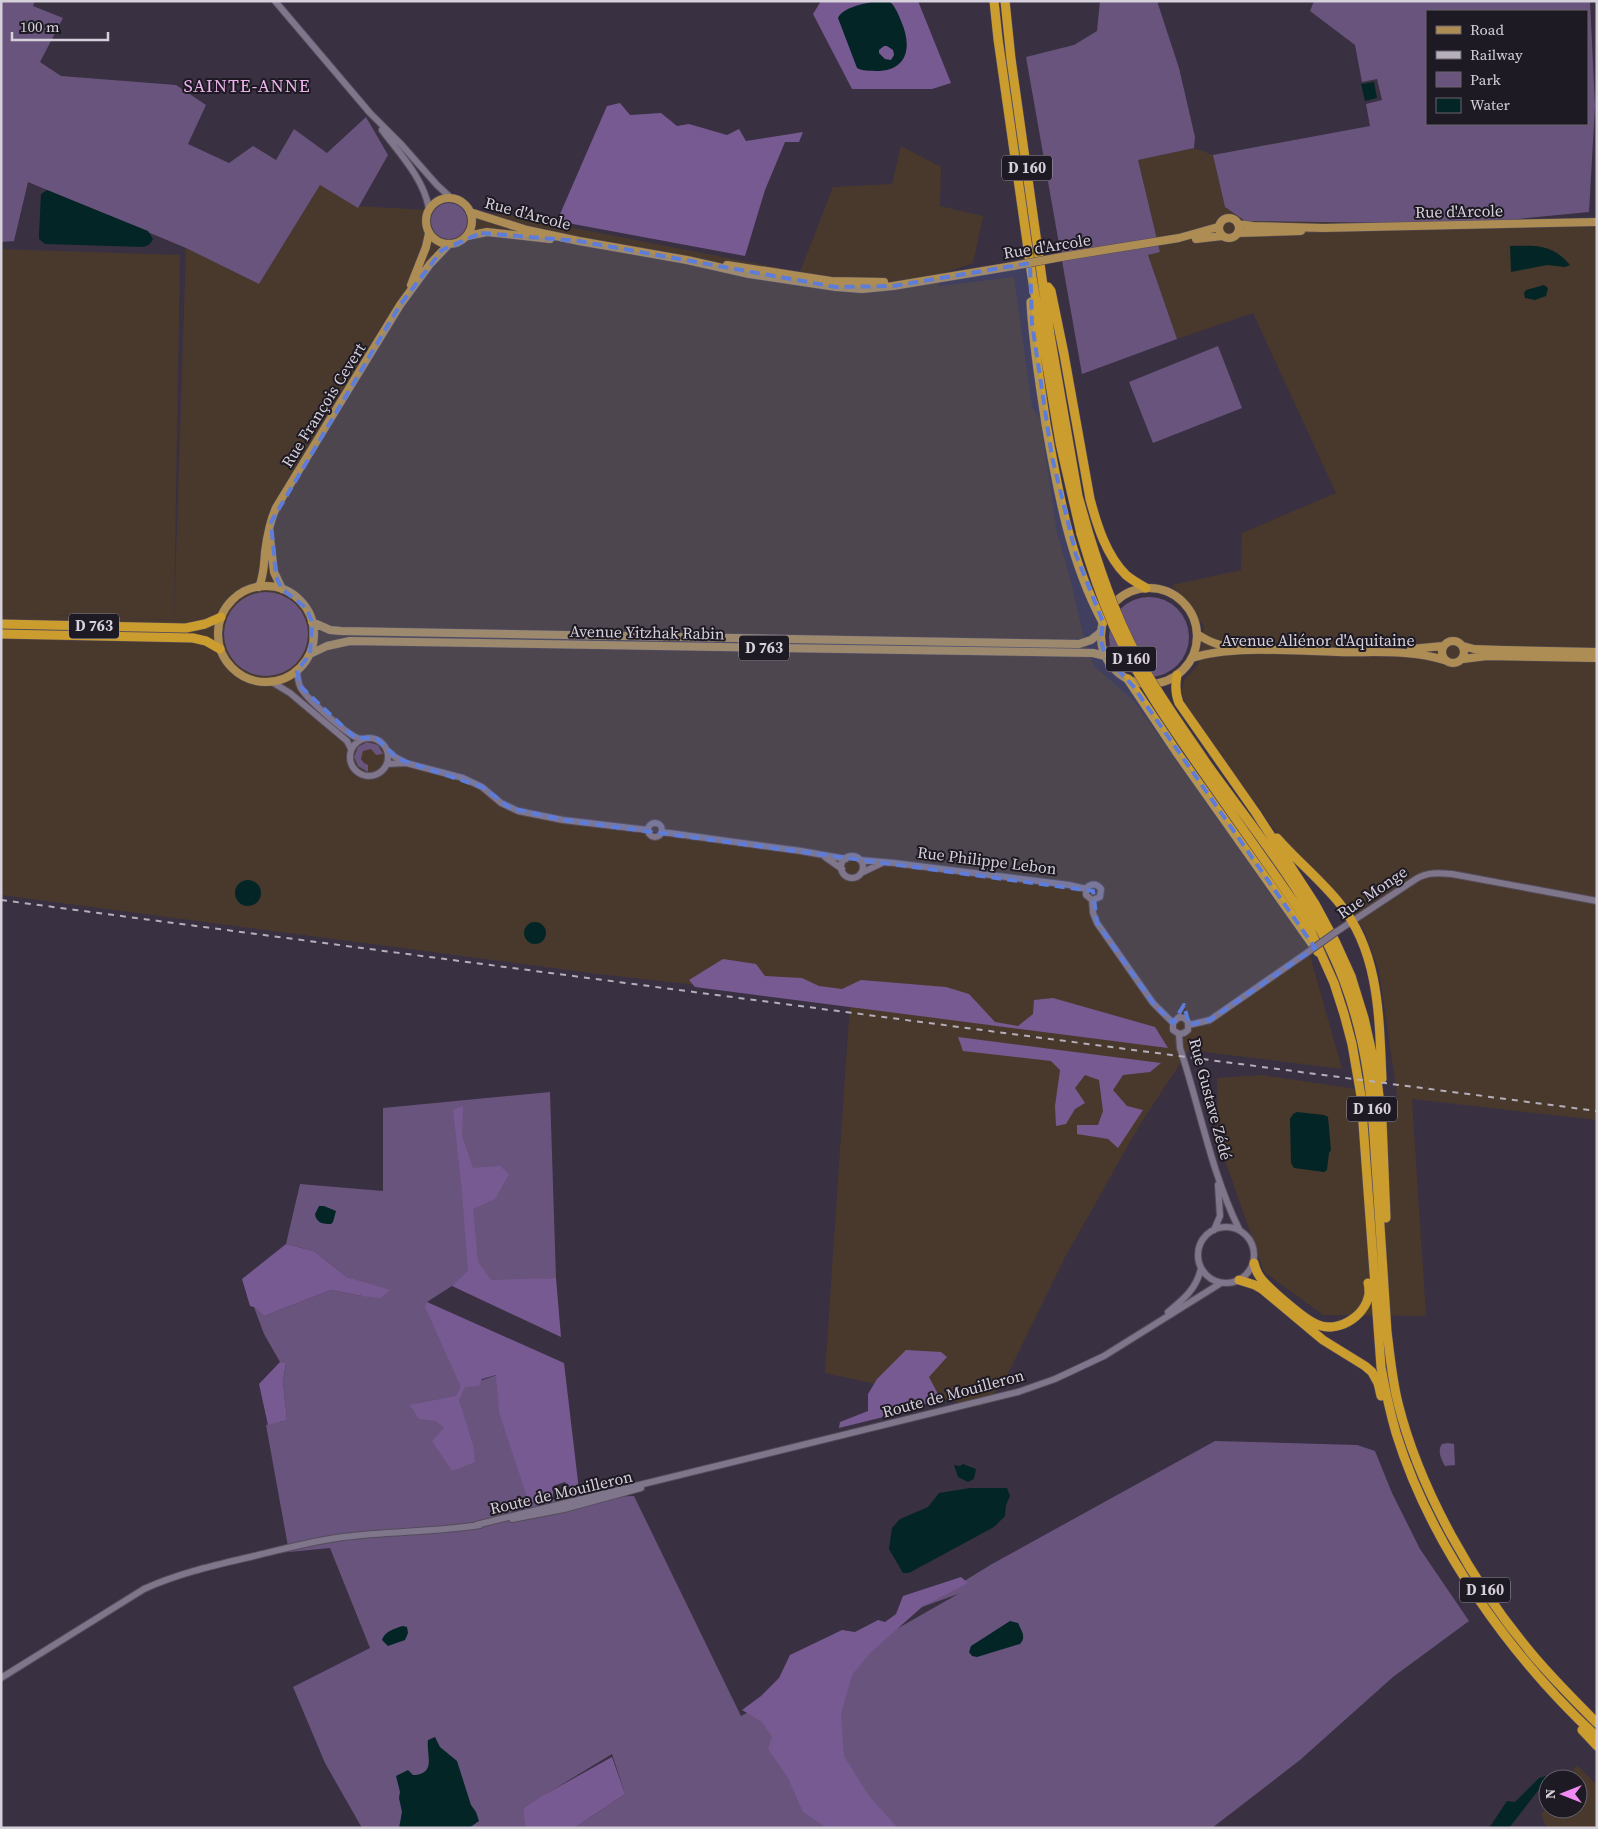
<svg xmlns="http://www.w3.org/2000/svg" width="1598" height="1829" viewBox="0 0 1598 1829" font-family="'Source Serif 4',serif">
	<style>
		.commercial { fill: #49392d }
		.industrial { fill: #48392c }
		.green { fill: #69547d; fill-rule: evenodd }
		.forest { fill: #785a92 }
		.water { fill: #042526; fill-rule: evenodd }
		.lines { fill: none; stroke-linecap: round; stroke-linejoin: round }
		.minor-casing { stroke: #544c5b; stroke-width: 8 }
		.major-casing { stroke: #544c5b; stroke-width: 9 }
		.highway-casing { stroke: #544c5b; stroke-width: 10 }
		.minor { stroke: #80768b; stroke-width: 6 }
		.major { stroke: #ad8d53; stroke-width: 8 }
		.highway { stroke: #cb9c2e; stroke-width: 9 }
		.rail { stroke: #b5aebb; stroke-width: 2; stroke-dasharray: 6 6; stroke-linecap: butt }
		.minor-bridge-casing { stroke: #544c5b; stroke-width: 8; stroke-linecap: butt }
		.major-bridge-casing { stroke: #544c5b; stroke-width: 9; stroke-linecap: butt }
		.highway-bridge-casing { stroke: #544c5b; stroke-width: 10; stroke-linecap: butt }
		.minor-bridge { stroke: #80768b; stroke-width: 6 }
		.major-bridge { stroke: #ad8d53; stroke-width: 8 }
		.highway-bridge { stroke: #cb9c2e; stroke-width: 9 }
		.marked { fill: #5e7cd9; fill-opacity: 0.2; stroke: #5e7cd9; stroke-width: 4; stroke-dasharray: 10 6; stroke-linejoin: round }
		.labels { text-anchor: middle; stroke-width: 4; stroke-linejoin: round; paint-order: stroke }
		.shield { fill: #1e1a23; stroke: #9f99a4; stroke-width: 1 }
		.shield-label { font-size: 15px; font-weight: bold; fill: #d6d0db }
		.street-label { font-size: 16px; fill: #d6d0db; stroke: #1e1a23 }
		.neighbourhood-label { font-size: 18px; letter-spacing: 1px; fill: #edb3ed; stroke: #1e1a23 }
	</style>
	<rect width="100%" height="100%" fill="#393042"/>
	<!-- commercial -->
	<path class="commercial" d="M901 146 941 167 940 206 983 216 973 263 938 275 939 286 1014 277 1032 407 1040 419 1057 533 1070 578 1083 634 1094 666 1134 701 1307 945 1342 1069 1189 1050 1139 1126 1064 1259 1003 1384 981 1407 825 1373 850 1002 598 974 1 895V613L174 620 186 248 259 284 320 185 355 206 502 214 800 272 833 187 892 184Z
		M1194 148 1213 155 1225 207 1245 221 1597 226V1120L1412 1099 1426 1316 1323 1315 1264 1272 1218 1140 1217 1078 1262 1075 1350 1088 1398 1101 1379 970 1364 930 1350 908 1273 828 1186 705 1181 692 1185 679 1198 665 1204 626 1172 585 1241 570 1242 533 1336 493 1253 313 1177 339 1148 255 1160 252 1138 160Z
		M1577 1765 1597 1785V1828H1547L1541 1815 1548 1806V1809H1578V1779H1567Z"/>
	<!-- industrial -->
	<path class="industrial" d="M1 249 180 255 174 620 1 613Z
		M1450 883 1597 911V1106L1399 1074 1391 1032 1384 967 1375 934 1376 922 1417 891Z"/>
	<!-- green -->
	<path class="green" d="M1 1H35L33 6 63 18 40 62 61 76 176 85 206 105 188 144 229 163 253 146 276 160 294 129 327 153 366 117 388 155 358 208 320 185 259 284 186 248 28 182 14 241 1 242Z
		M1100 1H1157L1179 68 1195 137 1194 148 1138 160 1160 252 1148 255 1177 339 1082 374 1026 57 1074 45 1097 31Z
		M1314 1H1590L1595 106 1589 212 1466 224 1245 221 1225 207 1213 155 1370 126 1366 104 1382 100 1377 79 1362 82 1355 45 1310 11ZM1427 11H1587V124H1427Z
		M431 221a18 18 0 1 1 36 0a18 18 0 1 1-36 0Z
		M1218 346 1242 408 1153 443 1129 382Z
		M224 634a42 42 0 1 1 84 0a42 42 0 1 1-84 0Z
		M1109 637a40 40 0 1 1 80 0a40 40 0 1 1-80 0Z
		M367 742 378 745 383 754 376 755 371 749 363 751 361 759 364 763 368 765V772L358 766 354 757 358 747Z
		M550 1092 556 1278 455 1284 427 1302 465 1386 497 1375 528 1500 634 1496 741 1716 772 1700 958 1594 922 1607 992 1564 1215 1441 1357 1445 1375 1451 1392 1493 1420 1549 1469 1621 1393 1677 1300 1760 1212 1828H574L625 1794 612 1754 523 1808 528 1828H362L325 1763 293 1687 370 1648 330 1548 289 1552 266 1425 287 1420 283 1382 286 1364 280 1362 264 1334 254 1307 264 1316 331 1290 362 1296 389 1291 347 1277 314 1251 286 1244 300 1184 383 1191V1108Z
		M1448 1443 1454 1444 1455 1465 1445 1466C1441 1459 1437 1451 1442 1444Z"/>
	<!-- forest -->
	<path class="forest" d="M821 1H918L951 83 932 89H852L813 14Z
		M620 103 630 115 661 113 677 126 689 124 727 135 739 129 746 141 803 132 799 142H785L765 190 745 256 557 221 607 106Z
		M723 959 756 964 765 976 802 978 819 986 842 989 861 980 946 987 969 994 995 1022 1018 1026 1033 1014 1034 1000 1053 998 1155 1027 1168 1048 695 987 689 980Z
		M958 1037 1161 1063 1150 1072 1123 1075 1113 1090 1127 1106 1143 1110 1118 1148 1108 1139 1077 1134V1125H1098L1103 1111 1099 1080 1085 1075 1075 1088 1085 1103 1075 1109 1066 1124 1056 1126 1055 1106 1060 1070 1051 1061 963 1051Z
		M463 1106 462 1136 473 1168 500 1166 509 1174 495 1199 473 1209 478 1262 491 1280 556 1278 561 1337 452 1286 468 1271 462 1192 453 1110Z
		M286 1244 314 1251 347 1277 390 1290 380 1298 362 1296 331 1290 264 1316 254 1307 250 1306 242 1279Z
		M427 1302 564 1363 579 1490 572 1492 565 1482 553 1486V1497L531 1503 528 1500 499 1412 496 1375 482 1379 479 1386 465 1387 459 1400 473 1445 475 1462 452 1471 432 1441 444 1428 436 1421 419 1419 410 1405 456 1396 461 1387 425 1307Z
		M906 1350 941 1352 947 1357 929 1377 938 1394 920 1408 839 1428 840 1422 868 1411V1394L877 1379Z
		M280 1362 286 1363 283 1382 287 1420 268 1425 259 1384Z
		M961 1577 968 1583 922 1607 870 1653 852 1675 841 1714 844 1756 869 1796 898 1828H827L803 1812 788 1778 768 1749 772 1737 762 1722 742 1710 761 1696 779 1678 790 1655 842 1630 855 1632 878 1620 885 1622 896 1614 903 1596Z
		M612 1757 625 1794 574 1828H526L523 1808 542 1796Z"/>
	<!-- water -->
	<path class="water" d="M875 1H889C895 6 898 13 901 21 912 45 909 71 876 71 869 70 864 72 857 68L838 18C843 7 864 4 875 1ZM884 46H887L893 50 894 55 891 60 885 59 879 53V50Z
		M1374 82 1377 98 1365 101 1361 84Z
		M47 190 148 231 153 239 150 244 144 247 45 244 39 239V234L41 194Z
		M1510 246C1534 246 1552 243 1570 265L1565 267 1547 265 1511 272Z
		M1544 285 1548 288 1546 296 1535 300 1525 298 1524 293 1526 290Z
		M235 893a13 13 0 1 1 26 0a13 13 0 1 1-26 0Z
		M524 933a11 11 0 1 1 22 0a11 11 0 1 1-22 0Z
		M1297 1112 1324 1115 1328 1117 1331 1150 1329 1153 1327 1170 1324 1172 1294 1168 1291 1163 1290 1119 1293 1114Z
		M319 1206H324L336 1211 333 1222 331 1224C323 1224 316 1223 315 1214Z
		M963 1464 976 1469 974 1479 968 1482 958 1477 954 1465 960 1466Z
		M970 1488H1007L1010 1496 1006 1505 1005 1516 994 1527 909 1573H903L889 1549 892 1528 900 1519 928 1507 939 1493Z
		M1010 1621 1018 1623C1021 1630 1027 1637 1020 1644L977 1657 972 1656 969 1652 971 1646Z
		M403 1626 407 1627 408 1633 405 1640 388 1646 382 1640C384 1632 395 1628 403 1626Z
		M435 1737 440 1747 457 1761 471 1805 476 1812 479 1821 469 1828H399L402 1812 399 1798 400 1792 396 1776 408 1770 413 1775C437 1774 426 1755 428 1740Z
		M1546 1776 1544 1783 1509 1828H1489L1507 1801 1515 1802 1539 1778Z"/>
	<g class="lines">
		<!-- minor casing -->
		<g class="minor-casing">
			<path id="minor" d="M275 1 370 113 400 143 437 185 451 198
				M382 130C400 154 424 179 429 209
				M297 671C298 678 298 685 302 690 310 701 348 736 360 739
				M272 682 290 693 347 741 351 749
				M350 757a19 19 0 1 1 38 0a19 19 0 1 1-38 0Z
				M387 750 395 757 406 763 463 778 482 787 501 803 518 811 563 820 648 830
				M387 764 406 763
				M648 830a7 7 0 1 1 14 0a7 7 0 1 1-14 0Z
				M662 832 801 851 846 859
				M841 867a11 11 0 1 1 22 0a11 11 0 1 1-22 0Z
				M825 857 842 869
				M860 860 894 863 1069 885 1086 889
				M861 873 882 863
				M1086 889C1090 883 1097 883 1101 889L1100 897 1092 900
				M1086 889V895L1092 900
				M1092 900 1093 913 1097 923 1153 1003 1173 1023
				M1336 932 1416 879C1427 872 1439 873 1452 874L1597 901
				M1173 1023 1179 1017 1184 1018 1188 1022V1030L1184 1033 1179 1034
				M1173 1023V1030L1179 1034
				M1189 1025 1210 1020 1308 952
				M1179 1034 1180 1048C1200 1108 1211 1172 1239 1229
				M1198 1255a28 28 0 1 1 56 0a28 28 0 1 1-56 0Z
				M1214 1230 1220 1216 1218 1185
				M1168 1312C1184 1299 1197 1288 1201 1268
				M512 1519 564 1509 641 1488
				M476 1525 1018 1392 1055 1379 1104 1356 1221 1283
				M1 1678 144 1589C179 1573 216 1565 254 1556 283 1549 313 1541 343 1537 389 1531 435 1532 480 1525"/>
		</g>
		<!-- major casing -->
		<g class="major-casing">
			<path id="major" d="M426 221a23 23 0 1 1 46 0a23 23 0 1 1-46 0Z
				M470 212 527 230 579 241 687 260 749 274 836 287 862 289 893 286 1013 266
				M1219 228a10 10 0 1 1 20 0a10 10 0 1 1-20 0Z
				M1238 224 1253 226 1323 228 1597 222
				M1238 233 1301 231
				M467 236 487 232 550 239
				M1196 239 1222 236
				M1061 257 1179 238 1218 227
				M727 265 831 281 884 282
				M411 285 426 247 429 233
				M270 538 274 572 282 589
				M218 634a48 48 0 1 1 96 0a48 48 0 1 1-96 0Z
				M259 587C264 575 264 565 265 552 267 537 270 519 277 506L400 305 430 264 449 244
				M1101 636a48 48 0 1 1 96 0a48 48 0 1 1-96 0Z
				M312 622 330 630 341 631 1079 644 1091 640 1101 632
				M1197 634C1217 647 1223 646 1247 646
				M1442 652a11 11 0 1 1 22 0a11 11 0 1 1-22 0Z
				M1463 646 1474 649 1503 650 1597 652
				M1411 649 1443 646
				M310 654 327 646 350 641 1093 653 1105 656
				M1192 658C1231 645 1295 651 1337 652 1372 653 1411 649 1444 660
				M1463 659 1487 656 1597 658"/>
		</g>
		<!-- highway casing -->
		<g class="highway-casing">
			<path id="highway" d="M994 1 998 39 1032 277 1060 443 1081 534
				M1005 1 1011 59 1050 335 1078 496 1088 531
				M1048 287 1051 291 1064 354 1090 499C1097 525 1106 555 1126 575 1132 580 1139 584 1146 588
				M1031 302C1033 343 1040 383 1046 424 1058 491 1070 561 1103 622
				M1 624 186 628 205 624 221 617
				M1 634 193 638 206 641 220 649
				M1177 675C1175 685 1175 693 1179 703L1256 813 1315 904 1336 943 1351 976 1364 1018 1376 1071 1382 1121 1386 1218
				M1128 679 1178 754 1318 952
				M1209 767C1258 835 1314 902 1344 981 1368 1045 1372 1099 1376 1166 1380 1221 1383 1276 1387 1332 1390 1355 1392 1379 1398 1403 1420 1491 1474 1585 1532 1654 1552 1678 1575 1701 1597 1723
				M1203 772 1305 918 1334 983 1344 1014 1352 1044 1361 1096 1381 1367C1385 1389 1390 1412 1396 1433 1431 1546 1511 1657 1597 1737
				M1277 838C1297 861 1321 880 1340 904 1380 953 1379 1019 1382 1079
				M1254 1263C1255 1268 1257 1273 1260 1277 1267 1287 1304 1319 1316 1324 1337 1334 1365 1317 1369 1294 1369 1291 1369 1286 1368 1283
				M1239 1280 1255 1285 1262 1289 1323 1340 1365 1366 1372 1372 1378 1383 1381 1396
				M1582 1730 1597 1746"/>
		</g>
		<!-- minor -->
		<use href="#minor" class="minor"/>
		<!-- major -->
		<use href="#major" class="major"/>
		<!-- highway -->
		<use href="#highway" class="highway"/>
		<!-- rail -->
		<path class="rail" d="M1 900C533 971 1065 1041 1597 1111"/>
		<!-- minor-bridge casing -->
		<g class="minor-bridge-casing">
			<path id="minor-bridge" d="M1308 952 1336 932"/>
		</g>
		<!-- major-bridge casing -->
		<g class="major-bridge-casing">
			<path id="major-bridge" d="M1013 266 1061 257"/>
		</g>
		<!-- highway-bridge casing -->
		<g class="highway-bridge-casing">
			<path id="highway-bridge" d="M1088 531C1103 580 1121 631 1148 675 1167 707 1189 737 1209 767
				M1081 534C1090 565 1100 595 1113 625 1137 677 1170 725 1203 772"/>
		</g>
		<!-- minor-bridge -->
		<use href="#minor-bridge" class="minor-bridge"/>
		<!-- major-bridge -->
		<use href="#major-bridge" class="major-bridge"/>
		<!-- highway-bridge -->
		<use href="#highway-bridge" class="highway-bridge"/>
	</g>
	<!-- marked area -->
	<path class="marked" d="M481 233 579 241 836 287 893 286 1030 263 1032 323 1052 457 1076 555 1103 622 1101 640 1105 656 1133 686 1315 948 1210 1020 1189 1025 1184 1005 1173 1023 1153 1003 1097 923 1093 891 563 820 510 808 482 787 398 759 377 739 354 737 300 686 297 671 310 654 312 622 306 608 282 589 276 577 271 522 400 305 442 250Z"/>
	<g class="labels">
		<!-- shield labels -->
		<g class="shield">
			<rect x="1002" y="155.5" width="50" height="25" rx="4"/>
			<rect x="69" y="613.5" width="50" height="25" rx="4"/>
			<rect x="739" y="635.5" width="50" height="25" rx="4"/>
			<rect x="1106" y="646.5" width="50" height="25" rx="4"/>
			<rect x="1347" y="1096.5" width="50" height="25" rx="4"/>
			<rect x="1460" y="1577.5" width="50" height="25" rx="4"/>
		</g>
		<g class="shield-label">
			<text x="1027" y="173">D 160</text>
			<text x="94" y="631">D 763</text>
			<text x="764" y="653">D 763</text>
			<text x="1131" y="664">D 160</text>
			<text x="1372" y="1114">D 160</text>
			<text x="1485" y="1595">D 160</text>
		</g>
		<!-- street labels -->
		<g class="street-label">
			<text transform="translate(1459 211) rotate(-1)" y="6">Rue d'Arcole</text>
			<text transform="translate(528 213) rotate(15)" y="6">Rue d'Arcole</text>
			<text transform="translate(1047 246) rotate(-9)" y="6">Rue d'Arcole</text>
			<text transform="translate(323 405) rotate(-58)" y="6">Rue François Cevert</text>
			<text transform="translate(647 632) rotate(1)" y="6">Avenue Yitzhak Rabin</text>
			<text x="1318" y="646">Avenue Aliénor d'Aquitaine</text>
			<text transform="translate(987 860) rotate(7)" y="6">Rue Philippe Lebon</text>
			<text transform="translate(1372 892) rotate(-34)" y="6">Rue Monge</text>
			<text transform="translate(1211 1099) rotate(75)" y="6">Rue Gustave Zédé</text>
			<text transform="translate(953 1393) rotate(-15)" y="6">Route de Mouilleron</text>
			<text transform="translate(561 1492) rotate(-13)" y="6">Route de Mouilleron</text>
		</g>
		<!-- neighbourhood labels -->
		<g class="neighbourhood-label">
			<text x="247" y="92">SAINTE-ANNE</text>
		</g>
	</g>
	<!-- border -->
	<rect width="1598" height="1829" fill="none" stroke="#d6d0db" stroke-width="5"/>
	<!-- legend -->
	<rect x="1426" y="10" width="162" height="115" fill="#1e1a23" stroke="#68636d"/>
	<rect x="1436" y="26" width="25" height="8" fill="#ad8d53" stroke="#68636d"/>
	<text x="1470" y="35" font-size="15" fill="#d6d0db">Road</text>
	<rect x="1436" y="51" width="25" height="8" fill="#b5aebb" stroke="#68636d"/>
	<text x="1470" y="60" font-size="15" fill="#d6d0db">Railway</text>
	<rect x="1436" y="72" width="25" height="15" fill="#69547d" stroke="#68636d"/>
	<text x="1470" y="85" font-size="15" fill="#d6d0db">Park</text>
	<rect x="1436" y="98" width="25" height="15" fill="#042526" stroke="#68636d"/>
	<text x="1470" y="110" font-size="15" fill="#d6d0db">Water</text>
	<!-- north arrow -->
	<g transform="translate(1563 1794) rotate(270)"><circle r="24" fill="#1e1a23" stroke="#68636d"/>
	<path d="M0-4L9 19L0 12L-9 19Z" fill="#f28af3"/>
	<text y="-8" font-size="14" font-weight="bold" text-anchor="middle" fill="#d6d0db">N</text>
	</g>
	<!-- scale -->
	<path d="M12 32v8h96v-8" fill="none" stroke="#d6d0db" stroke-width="2.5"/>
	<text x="20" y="32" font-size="15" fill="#d6d0db" stroke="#1e1a23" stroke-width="4" paint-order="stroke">100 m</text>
</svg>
